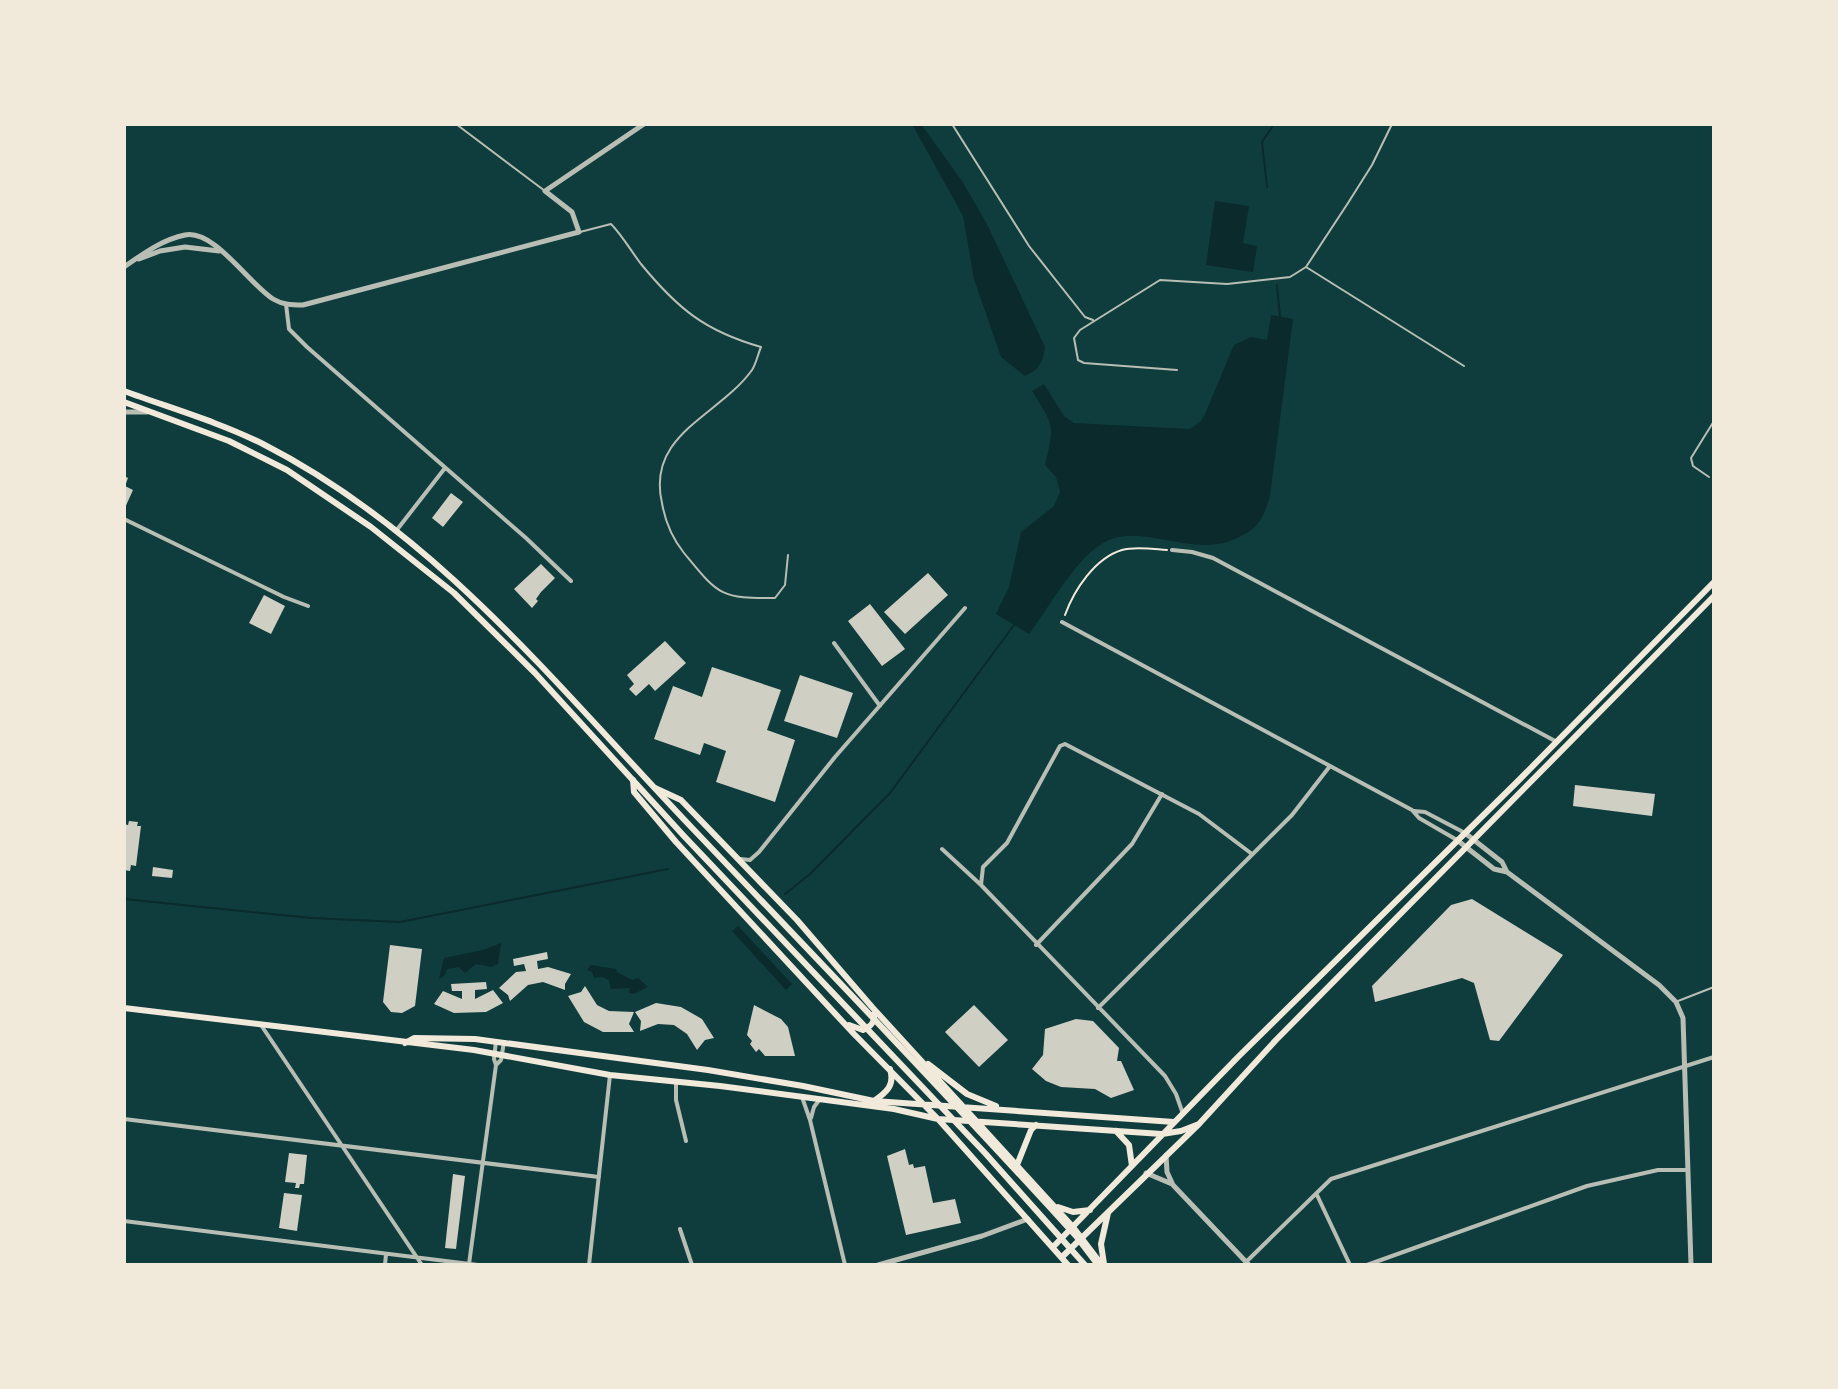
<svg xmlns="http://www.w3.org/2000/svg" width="1838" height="1389" viewBox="0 0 1838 1389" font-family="'Roboto Serif',serif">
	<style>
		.water { fill: #0a2a2b }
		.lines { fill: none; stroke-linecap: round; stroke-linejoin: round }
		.stream { stroke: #0a2a2b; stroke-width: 2 }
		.building { fill: #cfcfc3 }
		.path { stroke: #f1e9da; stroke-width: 2 }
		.service { stroke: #b8beb3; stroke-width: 2 }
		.minor { stroke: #b8beb3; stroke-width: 4 }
		.tertiary { stroke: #b8beb3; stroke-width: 5 }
		.secondary { stroke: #f1e9da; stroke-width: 6 }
		.primary { stroke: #f1e9da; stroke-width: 6 }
	</style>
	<rect width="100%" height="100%" fill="#0f3d3e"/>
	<!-- water -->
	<path class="water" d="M912 124H921L962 181 987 224 1045 347C1043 362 1040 369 1025 376L1001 357 974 279 963 216Z
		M1215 201 1249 206 1243 243 1257 246 1253 272 1206 265Z
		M1271 315 1293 319 1270 496C1263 519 1259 528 1237 538 1195 559 1147 524 1109 540 1078 553 1049 608 1029 634L996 614 1009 587 1021 532 1054 506 1060 492 1056 477 1045 465C1055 422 1054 427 1032 391L1044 384 1064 416 1074 423 1190 429 1201 421 1205 414 1234 345 1251 337 1267 340Z
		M738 926 792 984 786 990 732 931Z
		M501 943 498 964 491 967 476 964 465 973 459 967 447 969 445 975 439 979 444 958 483 950Z
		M591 965 616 969 617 972 632 980 638 978 648 987 634 994 629 993 630 988 611 989 609 980 602 977 594 978 592 972 587 970Z"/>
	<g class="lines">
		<!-- stream -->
		<path class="stream" d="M1267 187 1262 142 1274 124
			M1277 285 1280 317
			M785 894 810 874 890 793 1014 625
			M124 899 311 918 400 922 668 869"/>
	</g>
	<!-- building -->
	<path class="building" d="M124 476 128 478 125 486 133 490 124 510Z
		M451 493 463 502 443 527 432 518Z
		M541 564 555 578 541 592 536 599 538 601 532 608 514 589Z
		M928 573 948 595 905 634 884 612Z
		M264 595 285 606 271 634 249 623Z
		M870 604 905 649 882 666 848 621Z
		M665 641 686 663 655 691 649 684 636 696 629 689 634 684 627 675Z
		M712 667 781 690 767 730 795 740 775 802 716 782 726 751 704 743 700 755 654 739 673 686 702 697Z
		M800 675 853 693 837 738 784 721Z
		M1575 785 1655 794 1652 816 1573 806Z
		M129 821 138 822 137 826H141L136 866 131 865 130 871 124 870V824L128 825Z
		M153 867 173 870 172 878 152 876Z
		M1472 899 1563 955 1499 1041 1490 1040 1474 983 1462 978 1375 1002 1372 986 1451 905Z
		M390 945 422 949 415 1006 402 1013 391 1012 383 1002Z
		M547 952 548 959 537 961 538 969 548 967 571 974 565 984V990L543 982 528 985 510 1001 508 995 499 988 516 972 526 971 524 964 514 966 513 959Z
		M486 982 487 989 475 990V999L493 990 503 1003 486 1012 454 1013 434 1004 443 991 462 999V991H452L451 984Z
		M585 986 597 1005 609 1011 634 1012 629 1024 634 1032H603L584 1022 568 996 581 992Z
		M656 1003 681 1007 702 1019 714 1038 705 1040 697 1050 687 1034 674 1025 658 1024 640 1031 641 1021 635 1012Z
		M754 1005 781 1019 788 1027 795 1056H765L759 1049 756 1052 750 1044 752 1041 747 1035Z
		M974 1005 1008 1040 979 1067 945 1032Z
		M1076 1019 1093 1021 1119 1048 1117 1061H1121L1134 1090 1111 1098 1095 1089 1061 1087 1046 1081 1032 1069 1043 1055 1045 1029Z
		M905 1149 909 1165 913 1164 914 1168 925 1166 933 1203 955 1199 961 1223 906 1235 887 1156Z
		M289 1153 307 1155 304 1184H300L299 1188H295L296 1183 285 1182Z
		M453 1174 465 1176 456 1249 445 1248Z
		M284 1193 302 1195 297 1231 279 1228Z"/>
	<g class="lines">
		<!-- path -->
		<path class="path" d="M1065 615C1074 590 1095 558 1122 550 1135 546 1153 549 1167 550"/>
		<!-- service -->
		<path class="service" d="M456 124 545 191
			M952 124 1029 246 1085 317 1093 320
			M580 232 611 224C622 235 631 251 641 264 678 309 705 331 761 347 758 354 756 364 752 370 719 416 646 434 662 503 665 521 672 538 684 553 718 594 719 599 775 598L785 585 788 555
			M1306 267 1464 366
			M1177 370 1084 363 1078 360 1074 338 1080 330 1160 280 1227 284 1290 277 1306 267 1348 203 1372 165 1392 124
			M1709 477 1693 466 1691 458 1714 421
			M1678 1001 1714 987"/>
		<!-- minor -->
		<path class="minor" d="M286 304 289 329 307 347 526 538 571 581
			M124 519 284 597 308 606
			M396 531 445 468
			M1172 550 1192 552 1213 558 1557 742
			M1062 622 1412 810 1419 818 1457 840
			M834 643 880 706
			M1414 811 1425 812 1465 833
			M942 849 981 885 1165 1076 1176 1094 1183 1114
			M740 859 750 860 759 852 835 757 965 608
			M981 885 983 867 1007 843 1060 746 1065 744 1199 814 1252 854
			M1036 945 1132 844 1162 794
			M1098 1008 1292 815 1330 766
			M261 1025 422 1265
			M496 1065 501 1060 504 1042
			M676 1083V1100L686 1141
			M802 1097 810 1120 845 1265
			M811 1118 814 1107 820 1099
			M124 1119 599 1177
			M1317 1195 1350 1265
			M124 1221 478 1265
			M680 1229 692 1265
			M1246 1262 1331 1179 1714 1057
			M469 1264 496 1065 494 1059 496 1041
			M385 1265 386 1254
			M589 1265 610 1075
			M1367 1265 1587 1186 1658 1170H1687"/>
		<!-- tertiary -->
		<path class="tertiary" d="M139 259 160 251 185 247 219 251
			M124 267C143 254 161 240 185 235 214 229 249 284 273 299 283 305 292 305 303 305L579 232 572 212 545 191 644 124
			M124 412H147
			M1465 833 1502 862 1507 872
			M1457 840 1494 869 1507 872 1659 985 1676 1002 1683 1018 1691 1265
			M1166 1155 1167 1172 1173 1185 1249 1265
			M1146 1173 1172 1184
			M878 1265 982 1236 1028 1219"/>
		<!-- secondary -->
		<path class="secondary" d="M633 780 634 792 676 842 854 1034 938 1119 1068 1265
			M655 788 681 800 797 920 872 1007 1073 1227 1102 1265
			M124 1008 474 1050 610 1075 720 1086 894 1109 938 1119 1162 1134 1181 1131 1199 1124
			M849 1025 863 1030C870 1027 875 1023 874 1014
			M405 1043 414 1038 475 1039 708 1070 803 1086 874 1101 1174 1122
			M928 1064 967 1094 996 1106
			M874 1101C887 1092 895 1085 890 1069
			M1116 1131 1129 1145 1132 1166
			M1017 1165 1031 1130 1036 1125
			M1058 1207 1073 1212 1090 1210
			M1053 1247 1238 1057 1519 780 1714 582
			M1062 1257 1199 1124 1276 1040 1714 596
			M1104 1264 1101 1244 1108 1213"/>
		<!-- primary -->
		<path class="primary" d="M124 391C170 408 219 422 263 444 439 534 561 691 695 831 823 965 951 1099 1076 1236L1098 1265
			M124 402 229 441 287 470 371 527 454 593 535 673 683 835 985 1153 1085 1265"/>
	</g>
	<!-- border -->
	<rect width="1838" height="1389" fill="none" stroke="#f1e9da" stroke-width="252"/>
</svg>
